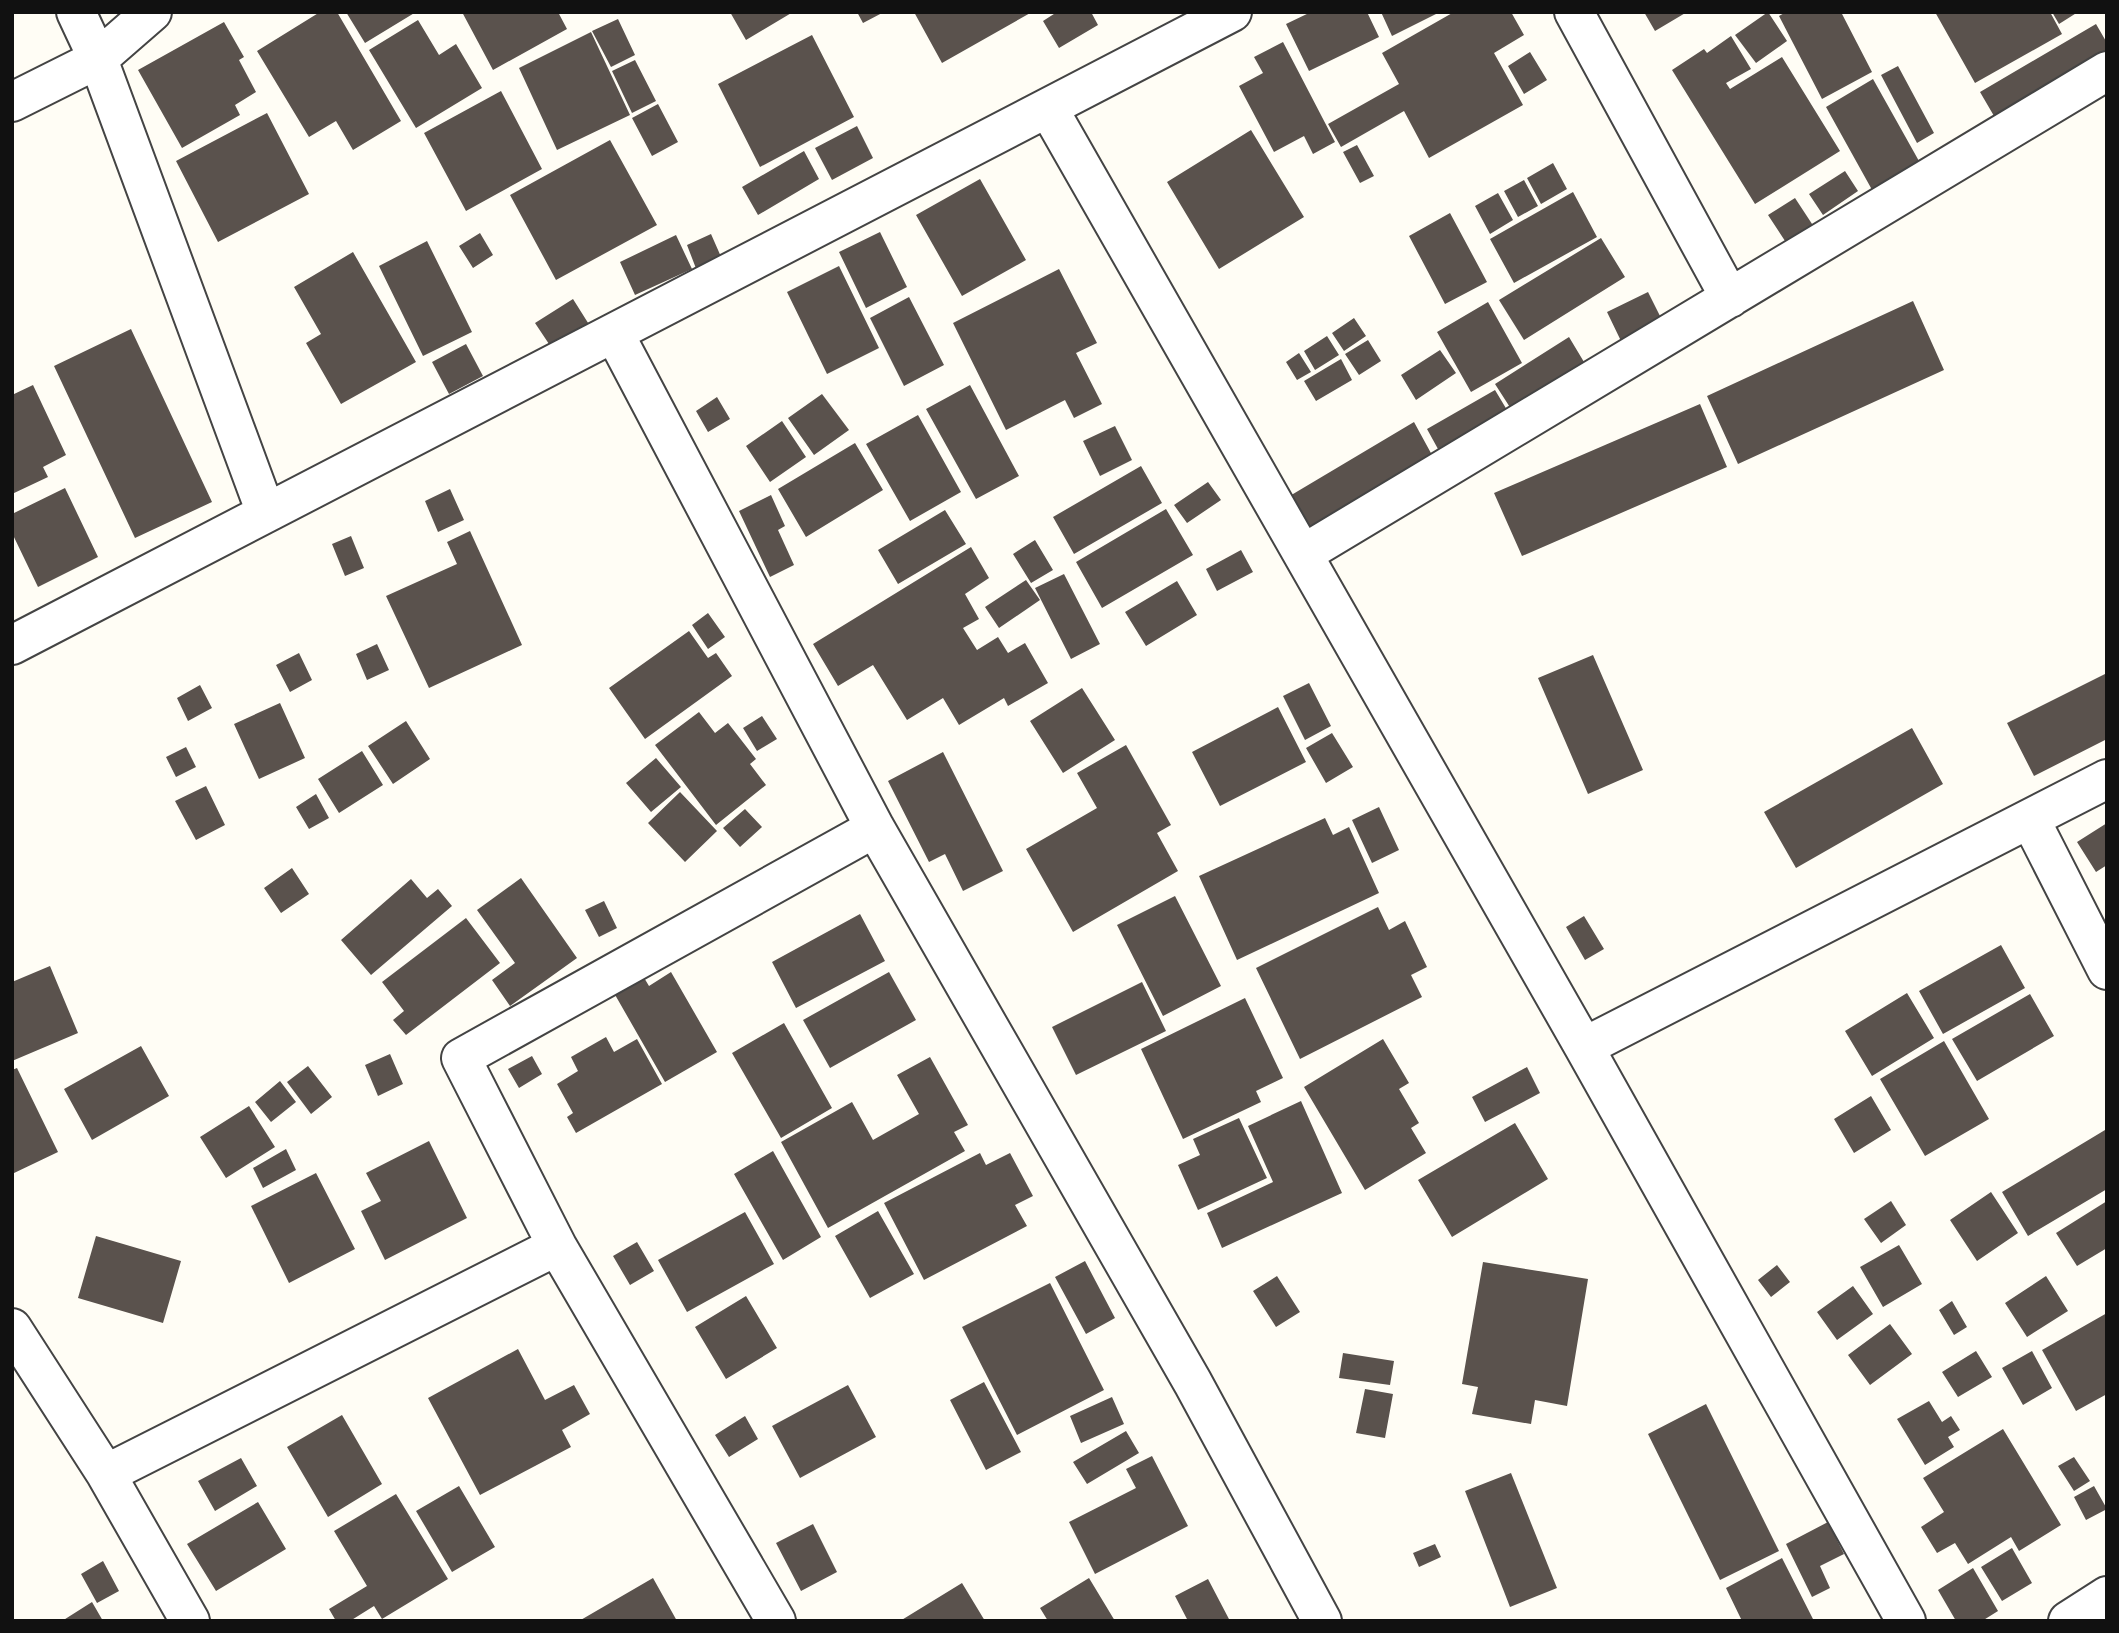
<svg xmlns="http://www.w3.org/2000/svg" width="2119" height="1633" viewBox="0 0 2119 1633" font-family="'PT Serif',serif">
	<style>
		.building { fill: #5a524d }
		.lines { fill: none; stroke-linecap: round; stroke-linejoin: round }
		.street-casing { stroke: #444; stroke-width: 42 }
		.street { stroke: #fff; stroke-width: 38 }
	</style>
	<rect width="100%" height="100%" fill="#fffdf5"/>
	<!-- building -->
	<path class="building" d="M320 12H337L401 121 353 150 336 121 309 137 257 51Z
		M346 12H416L365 43Z
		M462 12H558L567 29 493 70Z
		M730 12H793L746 40Z
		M857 12H884L863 23Z
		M914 12H1032L942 63Z
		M1057 12H1091L1098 25 1059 48 1043 21Z
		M1311 12H1367L1379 37 1309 71 1286 24Z
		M1381 12H1440L1392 36Z
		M1454 12H1511L1524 35 1494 53 1523 105 1429 158 1404 111 1341 147 1328 124 1399 84 1382 53Z
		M1644 12H1687L1655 31Z
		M1768 12 1787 41 1756 63 1735 35Z
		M1786 12H1841L1872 72 1822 99 1779 16Z
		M1935 12H2050L2062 34 1975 83Z
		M2052 12H2078L2059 24Z
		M618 19 635 55 611 67 592 31Z
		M418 20 439 55 456 44 482 88 416 128 369 50Z
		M224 22 244 57 239 60 256 92 235 105 240 115 182 148 138 70Z
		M2096 24 2107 43V66L2001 128 1980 92Z
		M591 32 630 115 557 150 519 68Z
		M812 35 854 117 760 167 718 84Z
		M1731 36 1751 69 1726 83 1730 89 1782 57 1840 151 1755 204 1672 70 1704 49 1707 53Z
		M1283 42 1335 142 1313 154 1304 136 1274 152 1239 86 1263 73 1254 57Z
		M1530 52 1547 80 1524 94 1508 66Z
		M635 60 656 101 632 113 612 71Z
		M1898 66 1934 133 1917 143 1881 75Z
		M1873 79 1924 170 1876 197 1826 107Z
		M501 91 542 169 466 211 424 133Z
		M658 104 678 142 652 156 632 118Z
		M267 113 309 194 218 242 176 161Z
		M857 126 873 158 832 180 815 148Z
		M1251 130 1304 217 1219 269 1167 182Z
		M610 140 657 225 556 280 510 195Z
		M1357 145 1374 176 1360 183 1343 152Z
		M804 151 819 179 758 215 742 187Z
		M1553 163 1567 189 1541 204 1527 178Z
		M1845 171 1858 191 1823 215 1809 194Z
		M980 179 1026 260 962 296 916 215Z
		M1524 180 1538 206 1518 217 1504 191Z
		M1573 192 1597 237 1514 283 1490 239Z
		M1498 193 1513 220 1490 234 1475 206Z
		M1795 198 1816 230 1789 247 1768 215Z
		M1450 213 1487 282 1445 304 1409 236Z
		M880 232 907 287 866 308 839 252Z
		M480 233 493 255 473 268 459 246Z
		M711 234 722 259 697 271 687 245Z
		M676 235 692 269 635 295 620 262Z
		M1601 238 1625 277 1524 340 1499 300Z
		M427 241 472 332 423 356 379 266Z
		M353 252 416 362 341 404 306 343 321 334 294 287Z
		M839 266 879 348 827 374 787 292Z
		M1059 269 1097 343 1076 353 1102 404 1074 418 1065 400 1006 430 953 323Z
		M1648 292 1662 320 1621 341 1607 312Z
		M909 297 944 365 904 386 870 318Z
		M573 299 590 326 553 350 535 323Z
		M1913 301 1944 370 1738 464 1707 396Z
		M1488 302 1522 363 1471 392 1437 332Z
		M1354 318 1366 336 1344 351 1332 333Z
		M131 329 212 502 135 538 54 366Z
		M1327 336 1339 355 1315 370 1304 351Z
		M1569 337 1587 367 1513 412 1495 384Z
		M1368 340 1381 361 1359 375 1345 354Z
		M466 344 483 376 449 394 432 362Z
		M1440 350 1456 373 1416 400 1401 375Z
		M1299 353 1311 372 1297 380 1286 362Z
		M1341 359 1352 380 1316 401 1304 381Z
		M33 385 66 455 43 467 48 477 12 494V395Z
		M970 385 1019 476 976 499 926 409Z
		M1495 390 1507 410 1438 449 1427 429Z
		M822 394 849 430 814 455 788 418Z
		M717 397 730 419 708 432 696 411Z
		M1700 404 1727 467 1522 556 1494 493Z
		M918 415 961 492 910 521 866 444Z
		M782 421 806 457 770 482 746 446Z
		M1414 422 1432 455 1308 529 1288 497Z
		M1115 426 1132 460 1100 476 1083 441Z
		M855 443 883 490 806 537 778 489Z
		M1141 466 1162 503 1074 554 1053 517Z
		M1208 482 1221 500 1187 523 1174 505Z
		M65 488 98 557 38 587 12 533V514Z
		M450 489 464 520 438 532 425 501Z
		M771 495 785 526 778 530 794 565 770 577 739 511Z
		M1166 509 1193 555 1102 608 1076 562Z
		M945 510 966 544 898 584 878 550Z
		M470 531 522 645 429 688 386 596 457 564 447 542Z
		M351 536 364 568 345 576 332 544Z
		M1035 540 1053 570 1031 583 1013 554Z
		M971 547 989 578 965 594 979 619 963 628 977 650 998 637 1008 653 1025 643 1048 683 1008 706 1004 698 959 725 943 698 907 720 873 665 838 686 813 644Z
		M1241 550 1253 572 1217 591 1206 569Z
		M1064 574 1100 644 1071 659 1035 588Z
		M1026 580 1040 600 999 628 985 607Z
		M1177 581 1197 615 1146 646 1125 612Z
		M708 613 725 637 708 649 692 625Z
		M689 631 708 658 716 653 732 676 645 739 609 688Z
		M377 644 389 670 367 680 356 654Z
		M299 653 312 680 290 692 276 665Z
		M1593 655 1643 770 1588 794 1538 678Z
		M2107 673V739L2034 776 2007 723Z
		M1309 683 1331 726 1305 740 1283 696Z
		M200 685 212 708 188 721 177 698Z
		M1082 688 1115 740 1063 773 1030 721Z
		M280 703 305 758 259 779 234 724Z
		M1278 707 1306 762 1220 806 1192 752Z
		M699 712 715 733 728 723 756 759 750 764 766 785 716 825 655 745Z
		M762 716 777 739 757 751 743 728Z
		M406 721 430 759 393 784 368 746Z
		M1912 728 1943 784 1796 868 1764 812Z
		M1332 733 1353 767 1326 783 1306 748Z
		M1126 745 1171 825 1157 833 1178 871 1073 932 1026 849 1097 808 1077 773Z
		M186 747 196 767 176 777 166 757Z
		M362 751 383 785 339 813 318 779Z
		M943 752 1003 871 963 891 945 854 929 862 888 781Z
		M656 758 681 787 651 812 626 783Z
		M206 786 225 825 196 840 175 801Z
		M680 792 717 831 685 862 648 823Z
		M316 794 329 818 309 829 296 807Z
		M1379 807 1399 850 1372 863 1352 820Z
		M745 809 762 827 740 847 723 828Z
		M1325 818 1333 835 1349 827 1379 893 1237 960 1199 876Z
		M2107 823V865L2096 872 2077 842Z
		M292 868 309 894 281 913 264 888Z
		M521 878 577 958 510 1006 492 980 515 963 477 910Z
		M411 879 427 898 438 889 452 906 371 975 341 940Z
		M1175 896 1221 986 1163 1016 1117 925Z
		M604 901 617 928 599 937 585 910Z
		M1378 907 1389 930 1405 921 1427 967 1411 975 1422 997 1300 1059 1256 968Z
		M860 914 885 961 796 1008 772 962Z
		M1584 916 1604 949 1585 960 1566 927Z
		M466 918 500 963 406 1035 393 1020 404 1011 382 982Z
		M2001 945 2025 988 1943 1034 1919 991Z
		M50 966 78 1033 12 1061V982Z
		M671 972 717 1052 665 1082 614 993 643 976 649 986Z
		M889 972 916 1020 830 1068 803 1020Z
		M1142 982 1166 1031 1076 1075 1052 1027Z
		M1907 993 1934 1038 1872 1076 1845 1031Z
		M2030 994 2054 1036 1977 1081 1952 1039Z
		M1245 998 1283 1078 1256 1091 1261 1102 1183 1139 1141 1049Z
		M784 1023 832 1108 781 1138 732 1053Z
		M606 1037 614 1052 637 1039 662 1084 576 1133 567 1117 573 1113 557 1084 578 1071 571 1057Z
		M1383 1039 1409 1083 1399 1089 1419 1123 1411 1128 1426 1153 1365 1190 1304 1087Z
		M1944 1041 1989 1119 1925 1156 1880 1079Z
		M141 1046 169 1096 92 1140 64 1089Z
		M390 1054 403 1084 378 1096 365 1065Z
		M532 1056 542 1074 519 1088 508 1069Z
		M930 1057 968 1125 954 1132 965 1151 828 1228 781 1142 852 1102 873 1140 919 1114 897 1075Z
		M308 1066 332 1097 311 1114 287 1082Z
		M1527 1067 1540 1093 1485 1122 1472 1097Z
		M17 1068 58 1152 12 1174V1070Z
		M280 1081 296 1102 271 1122 255 1102Z
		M1871 1096 1891 1130 1854 1153 1834 1119Z
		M1301 1101 1342 1193 1222 1248 1207 1213 1273 1182 1248 1126Z
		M249 1106 275 1147 226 1178 200 1137Z
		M1239 1118 1267 1178 1198 1210 1178 1165 1200 1155 1193 1139Z
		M1515 1123 1548 1179 1452 1237 1418 1180Z
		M2105 1130 2107 1189 2028 1236 2002 1192Z
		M429 1141 467 1218 385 1260 361 1211 381 1201 366 1173Z
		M286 1149 296 1170 263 1188 253 1168Z
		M773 1151 821 1237 783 1260 734 1174Z
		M980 1153 986 1165 1010 1153 1033 1196 1015 1205 1027 1226 924 1280 884 1203Z
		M316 1173 355 1249 289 1283 251 1206Z
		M1991 1192 2018 1233 1977 1261 1950 1220Z
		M1891 1201 1906 1225 1881 1243 1864 1219Z
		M2107 1201V1248L2077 1266 2056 1233Z
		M878 1211 914 1274 870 1298 835 1236Z
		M745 1212 774 1264 687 1312 658 1260Z
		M96 1236 181 1261 163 1323 78 1298Z
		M637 1242 654 1271 630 1285 613 1256Z
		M1899 1245 1922 1284 1883 1307 1860 1267Z
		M1085 1261 1115 1318 1086 1334 1055 1277Z
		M1483 1262 1588 1279 1567 1406 1535 1400 1531 1424 1472 1414 1478 1387 1462 1384Z
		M1777 1265 1790 1282 1771 1297 1758 1280Z
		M1277 1276 1300 1312 1276 1327 1253 1291Z
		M2046 1276 2068 1311 2027 1337 2005 1303Z
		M1050 1283 1104 1390 1017 1435 962 1327Z
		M1853 1286 1873 1314 1837 1340 1817 1312Z
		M746 1296 777 1348 726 1379 695 1327Z
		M1952 1301 1967 1327 1954 1335 1939 1310Z
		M2107 1313V1394L2076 1411 2042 1350Z
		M1890 1324 1912 1354 1870 1385 1848 1355Z
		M518 1349 545 1400 574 1385 590 1414 562 1430 571 1447 480 1495 428 1398Z
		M1976 1351 1992 1377 1958 1397 1942 1372Z
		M2032 1351 2052 1388 2023 1405 2002 1368Z
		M1343 1353 1394 1361 1390 1385 1339 1378Z
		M984 1382 1021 1452 986 1470 950 1400Z
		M848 1385 876 1437 800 1478 772 1426Z
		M1365 1389 1393 1394 1385 1438 1356 1433Z
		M1112 1397 1124 1424 1081 1443 1070 1416Z
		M1929 1401 1942 1422 1951 1416 1960 1430 1948 1437 1954 1447 1925 1465 1897 1419Z
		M1706 1404 1779 1551 1720 1580 1648 1434Z
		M342 1415 382 1484 328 1517 287 1447Z
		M745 1416 758 1439 729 1457 715 1435Z
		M2003 1429 2061 1525 2019 1551 2011 1537 1968 1564 1955 1543 1937 1553 1921 1527 1944 1512 1923 1478Z
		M1126 1431 1139 1453 1087 1484 1073 1462Z
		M1152 1456 1188 1526 1095 1574 1069 1522 1136 1488 1126 1469Z
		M2074 1457 2090 1481 2074 1491 2058 1466Z
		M241 1458 257 1486 215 1511 198 1481Z
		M1511 1473 1557 1588 1510 1607 1465 1491Z
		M459 1486 495 1547 452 1572 416 1511Z
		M2094 1486 2107 1509 2086 1520 2074 1497Z
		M396 1494 448 1579 382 1619 374 1606 350 1621H336L329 1609 367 1586 334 1531Z
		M258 1502 286 1549 216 1591 187 1544Z
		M1828 1522 1844 1554 1820 1566 1830 1588 1812 1597 1786 1544Z
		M813 1524 837 1572 801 1591 776 1543Z
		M1435 1544 1441 1557 1419 1567 1413 1553Z
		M2012 1548 2032 1583 2002 1601 1981 1567Z
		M1782 1558 1814 1621H1742L1726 1588Z
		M103 1561 119 1591 97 1603 81 1574Z
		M1973 1568 1998 1611 1982 1621H1956L1938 1590Z
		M653 1578 677 1621H579Z
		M1089 1578 1115 1621H1048L1040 1608Z
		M1208 1579 1230 1621H1188L1175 1596Z
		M962 1583 985 1621H900Z
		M92 1602 103 1621H62Z"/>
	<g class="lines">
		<!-- street casing -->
		<g class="street-casing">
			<path id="street" d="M76 12 98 59 266 513
				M1574 12 1730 298
				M12 102 98 59 152 12
				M1048 108 1584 1047 1906 1621
				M614 333 875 828 1193 1383 1322 1621
				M1303 554 2107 71
				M12 645 1232 12
				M2030 819 2107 970
				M1584 1047 2107 779
				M557 1246 776 1621
				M12 1328 106 1474 190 1621
				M106 1474 557 1246 461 1058 875 828
				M2068 1621 2107 1596"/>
		</g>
		<!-- street -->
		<use href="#street" class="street"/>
	</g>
	<!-- border -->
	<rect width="2119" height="1633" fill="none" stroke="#111111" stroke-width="28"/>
</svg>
